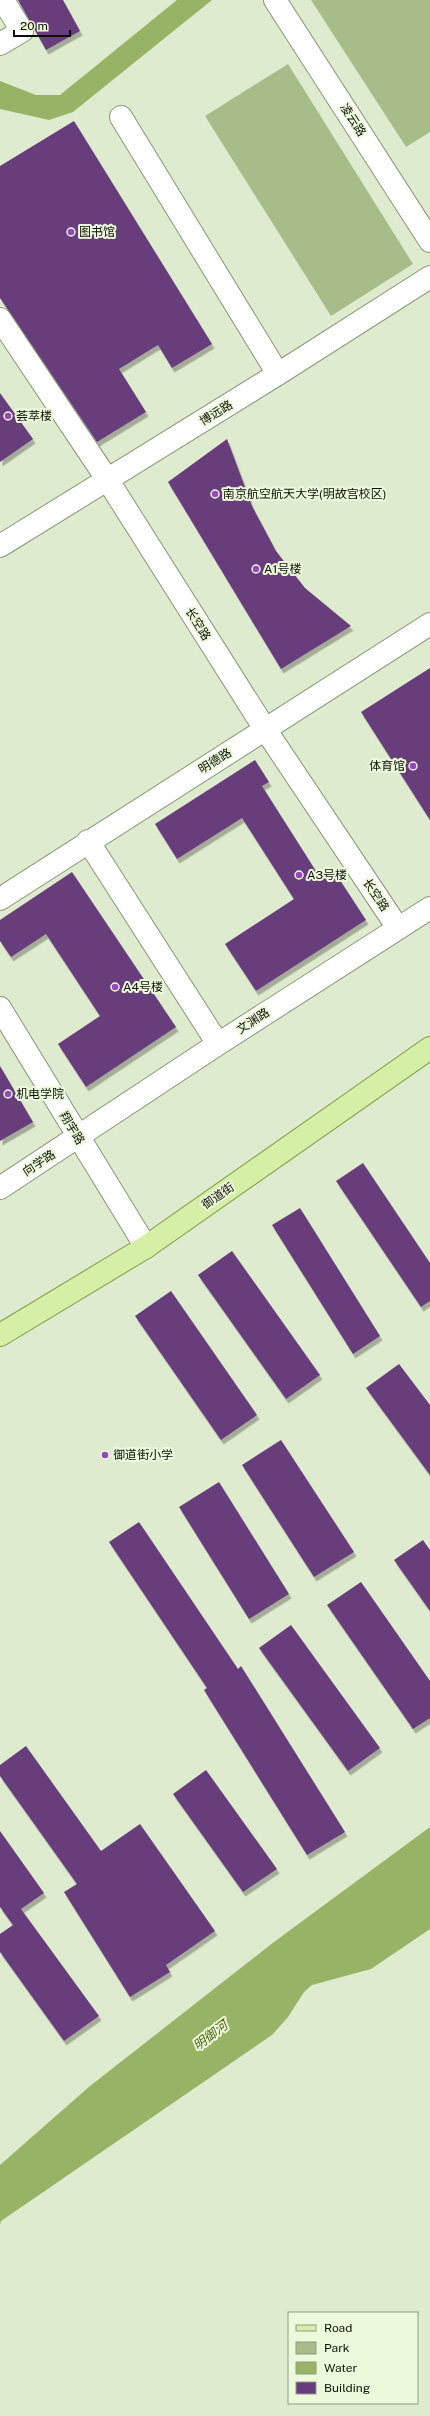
<svg xmlns="http://www.w3.org/2000/svg" width="430" height="2416" viewBox="0 0 430 2416" font-family="'Public Sans','Noto Sans SC',sans-serif">
	<style>
		.green { fill: #a8bc8a }
		.water { fill: #97b365 }
		.building { fill: #673d7b; filter: url(#shadow) }
		.lines { fill: none; stroke-linecap: round; stroke-linejoin: round }
		.minor-casing { stroke: #8a957a; stroke-width: 24 }
		.major-casing { stroke: #7d9a47; stroke-width: 24 }
		.minor { stroke: #fff; stroke-width: 22 }
		.major { stroke: #d6efa6; stroke-width: 22 }
		.poi-dot { fill: #9648b9; stroke: #edf9db; stroke-width: 1.5 }
		.labels { text-anchor: middle; stroke-width: 4; stroke-linejoin: round; paint-order: stroke }
		.street-label { font-size: 12px; fill: #0b0f06; stroke: #edf9db }
		.poi-label { font-size: 12px; fill: #0b0f06; stroke: #edf9db; text-anchor: start }
		.water-label { font-size: 13px; font-style: italic; fill: #496209; stroke: #edf9db }
	</style>
	<defs>
		<filter id="shadow"><feDropShadow dx="2.5" dy="4.5" stdDeviation="0" flood-color="#0004"/></filter>
	</defs>
	<rect width="100%" height="100%" fill="#dfebce"/>
	<!-- green -->
	<path class="green" d="M311 0H430V132L406 147Z
		M288 64 413 264 331 316 205 116Z"/>
	<!-- water -->
	<path class="water" d="M177 0H212L73 112 49 120 0 109V81L36 95H60Z
		M430 1827V1929L371 1969 312 1985 304 1992 288 2017 272 2035 1 2221 0 2225V2165L90 2086 274 1942Z"/>
	<!-- building -->
	<path class="building" d="M18 0H63L80 31 46 50Z
		M74 121 212 344 172 368 158 345 119 369 146 412 97 442 0 298V166Z
		M0 393 33 439 0 462Z
		M227 439 252 506 276 551 305 588 351 626 281 669 168 482Z
		M430 668V820L361 712Z
		M255 760 269 782 262 786 321 879 334 871 366 920 256 991 225 944 294 899 242 818 177 859 155 824Z
		M72 872 176 1027 86 1087 58 1044 100 1016 46 934 11 957 0 941V920Z
		M0 1066 33 1122 0 1141Z
		M363 1163 430 1263V1301L421 1307 336 1181Z
		M300 1208 380 1336 353 1354 272 1225Z
		M232 1251 320 1375 286 1399 198 1275Z
		M171 1291 257 1415 221 1440 135 1316Z
		M399 1364 430 1405V1475L366 1388Z
		M281 1440 354 1552 314 1577 242 1465Z
		M219 1482 289 1594 249 1619 179 1507Z
		M139 1522 238 1669 241 1666 345 1832 307 1855 204 1690 207 1688 109 1542Z
		M423 1540 430 1550V1611L394 1560Z
		M361 1582 430 1681V1718L413 1729 327 1605Z
		M291 1625 380 1748 348 1771 259 1648Z
		M26 1746 101 1851 140 1824 215 1931 166 1965 170 1972 130 1997 64 1892 77 1884 0 1776V1765Z
		M206 1770 277 1869 243 1892 173 1794Z
		M0 1831 44 1893 21 1909 99 2016 64 2041 0 1952V1934L13 1925 0 1907Z"/>
	<g class="lines">
		<!-- minor casing -->
		<g class="minor-casing">
			<path id="minor" d="M275 0 430 241
				M0 44 22 31 3 0
				M121 117 278 374
				M0 319 107 479 265 729 398 928
				M0 546 278 374 430 277
				M88 841 218 1044
				M0 899 430 624
				M0 1008 146 1247
				M0 1188 218 1044 430 908"/>
		</g>
		<!-- major casing -->
		<g class="major-casing">
			<path id="major" d="M0 1335 146 1247 430 1048"/>
		</g>
		<!-- minor -->
		<use href="#minor" class="minor"/>
		<!-- major -->
		<use href="#major" class="major"/>
	</g>
	<!-- markers -->
	<g class="poi-dot">
		<circle cx="71" cy="232" r="4"/>
		<circle cx="8" cy="416" r="4"/>
		<circle cx="215" cy="494" r="4"/>
		<circle cx="256" cy="569" r="4"/>
		<circle cx="413" cy="766" r="4"/>
		<circle cx="299" cy="875" r="4"/>
		<circle cx="115" cy="987" r="4"/>
		<circle cx="8" cy="1094" r="4"/>
		<circle cx="105" cy="1455" r="4"/>
	</g>
	<g class="labels">
		<!-- street labels -->
		<g class="street-label">
			<text transform="translate(353 120) rotate(57)" y="4">凌云路</text>
			<text transform="translate(216 413) rotate(-31)" y="4">博远路</text>
			<text transform="translate(198 624) rotate(58)" y="4">长空路</text>
			<text transform="translate(215 761) rotate(-32)" y="4">明德路</text>
			<text transform="translate(376 895) rotate(56)" y="4">长空路</text>
			<text transform="translate(253 1021) rotate(-33)" y="4">文渊路</text>
			<text transform="translate(72 1128) rotate(59)" y="4">翔宇路</text>
			<text transform="translate(39 1163) rotate(-33)" y="4">向学路</text>
			<text transform="translate(218 1196) rotate(-35)" y="4">御道街</text>
		</g>
		<!-- poi labels -->
		<g class="poi-label">
			<text x="79" y="236">图书馆</text>
			<text x="16" y="420">荟萃楼</text>
			<text x="223" y="498">南京航空航天大学(明故宫校区)</text>
			<text x="264" y="573">A1号楼</text>
			<text x="405" y="770" text-anchor="end">体育馆</text>
			<text x="307" y="879">A3号楼</text>
			<text x="123" y="991">A4号楼</text>
			<text x="16" y="1098">机电学院</text>
			<text x="113" y="1459">御道街小学</text>
		</g>
		<!-- water labels -->
		<g class="water-label">
			<text transform="translate(210 2035) rotate(-37)" y="5">明御河</text>
		</g>
	</g>
	<!-- legend -->
	<rect x="288" y="2312" width="130" height="92" fill="#edf9db" stroke="#939b86"/>
	<rect x="296" y="2325" width="20" height="6" fill="#d6efa6" stroke="#939b86"/>
	<text x="324" y="2332" font-size="12" fill="#0b0f06">Road</text>
	<rect x="296" y="2342" width="20" height="12" fill="#a8bc8a" stroke="#939b86"/>
	<text x="324" y="2352" font-size="12" fill="#0b0f06">Park</text>
	<rect x="296" y="2362" width="20" height="12" fill="#97b365" stroke="#939b86"/>
	<text x="324" y="2372" font-size="12" fill="#0b0f06">Water</text>
	<rect x="296" y="2382" width="20" height="12" fill="#673d7b" stroke="#939b86"/>
	<text x="324" y="2392" font-size="12" fill="#0b0f06">Building</text>
	<!-- scale -->
	<path d="M14 30v6h56v-6" fill="none" stroke="#0b0f06" stroke-width="2"/>
	<text x="20" y="30" font-size="12" fill="#0b0f06" stroke="#edf9db" stroke-width="3" paint-order="stroke">20 m</text>
</svg>
